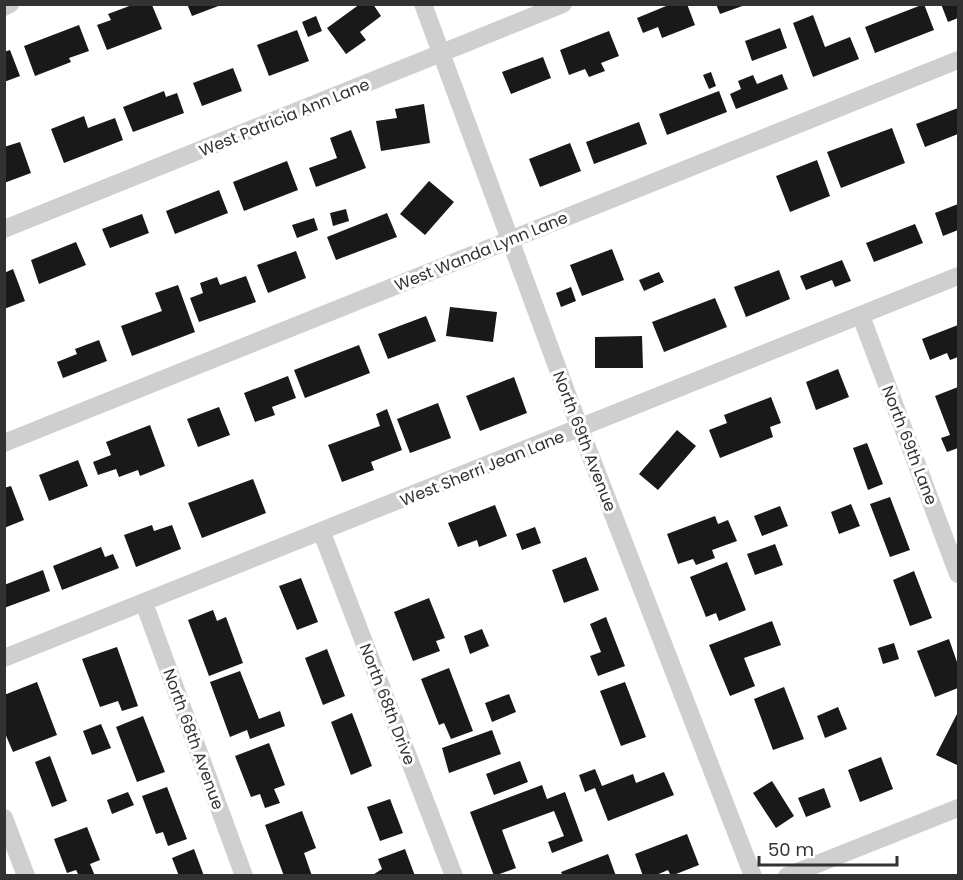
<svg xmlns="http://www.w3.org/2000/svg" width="963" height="880" viewBox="0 0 963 880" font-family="Poppins,sans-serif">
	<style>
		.building { fill: #191919 }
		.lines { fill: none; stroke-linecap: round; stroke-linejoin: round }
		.minor { stroke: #cfcfcf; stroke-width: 18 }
		.labels { text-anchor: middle; stroke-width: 6; stroke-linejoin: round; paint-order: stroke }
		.street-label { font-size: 16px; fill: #323232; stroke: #fff }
	</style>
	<rect width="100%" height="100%" fill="#fff"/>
	<!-- building -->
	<path class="building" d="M187 4H221V5L192 16Z
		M360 4H373L381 16 360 32 366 40 346 54 327 28Z
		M671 4H687L695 25 662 38 658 27 643 33 637 18Z
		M716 4H745V5L720 14Z
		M924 4 934 30 875 53 865 27Z
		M941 4H958V18L948 22Z
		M132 5H152L162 29 107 50 97 25 111 20 108 14Z
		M813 15 825 47 850 37 859 59 813 77 793 23Z
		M316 16 322 31 308 37 302 22Z
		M79 25 89 51 69 58 71 62 35 76 24 46Z
		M780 28 787 48 752 61 745 41Z
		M297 30 309 61 269 76 257 45Z
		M609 31 619 56 601 63 605 71 589 77 585 69 569 75 560 50Z
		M10 50 20 76 4 82V52Z
		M543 57 551 78 511 94 502 72Z
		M233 68 242 91 202 106 193 83Z
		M711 72 716 86 709 89 703 75Z
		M782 74 788 89 736 109 730 94 741 89 738 81 753 75 757 84Z
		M164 91 166 97 177 93 184 113 133 132 123 107Z
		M719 91 727 112 667 135 659 114Z
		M424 104 430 143 381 151 376 121 397 118 395 109Z
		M958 108V134L925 147 916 124Z
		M84 116 88 128 115 118 123 140 64 163 51 129Z
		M639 122 647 144 594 164 586 142Z
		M892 128 905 163 841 188 827 152Z
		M351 130 366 168 316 187 309 168 337 158 330 138Z
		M20 142 31 173 4 183V147Z
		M570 143 581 171 540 187 529 159Z
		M817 160 830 196 790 212 776 176Z
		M287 161 298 190 244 211 233 182Z
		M429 181 454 202 425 235 400 214Z
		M219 190 228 213 175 234 166 211Z
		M958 204V230L943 236 935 213Z
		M346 209 349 221 333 226 330 213Z
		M387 213 397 237 336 260 327 237Z
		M142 214 149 233 110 248 102 229Z
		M314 218 318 230 297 238 292 225Z
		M915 224 923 243 874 262 866 243Z
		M76 242 86 265 39 284 31 260Z
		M612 249 624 280 582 296 570 265Z
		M296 251 306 278 268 293 257 265Z
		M842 260 851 281 835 287 832 280 806 290 800 276Z
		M13 269 25 301 4 309V273Z
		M779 270 790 299 746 317 734 287Z
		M659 272 664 282 644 291 639 280Z
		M246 276 256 302 199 322 190 298 203 293 200 283 217 277 220 285Z
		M178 285 195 332 132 356 121 326 162 311 155 293Z
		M571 287 576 301 561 307 556 293Z
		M715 298 727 327 664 352 652 322Z
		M450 307 497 312 493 342 446 336Z
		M426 316 436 341 388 359 378 334Z
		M958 325V357L950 360 947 353 930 360 922 339Z
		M642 336 643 368H595V337Z
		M99 340 107 361 63 378 57 362 77 354 75 349Z
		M359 345 370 373 305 398 294 370Z
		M838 369 849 397 816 410 806 382Z
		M288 376 296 398 272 407 275 415 255 422 244 393Z
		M514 377 527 413 480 431 466 396Z
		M958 387V448L947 452 941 438 950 435 935 396Z
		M771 397 781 423 770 427 773 437 720 458 709 430 727 423 724 415Z
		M438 403 451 438 410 453 397 419Z
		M219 407 230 435 198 447 187 419Z
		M387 409 402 450 371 462 374 470 342 482 328 445 380 426 376 414Z
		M150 425 165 466 140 476 138 470 119 477 116 469 98 475 93 462 111 455 106 442Z
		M677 430 696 446 658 490 639 474Z
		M867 443 883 484 868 490 853 448Z
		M78 460 88 486 49 501 39 475Z
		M253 479 266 513 202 538 188 503Z
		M11 486 24 520 4 528V488Z
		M890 497 910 550 890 557 870 504Z
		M851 504 860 526 839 534 831 512Z
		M495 505 507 536 479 547 477 540 458 547 448 523Z
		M780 506 788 526 762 536 754 516Z
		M715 516 718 524 728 520 737 541 712 550 715 558 696 565 693 559 678 564 667 534Z
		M152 525 154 531 172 525 181 549 136 567 124 535Z
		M535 527 541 543 522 550 516 534Z
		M775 544 783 565 755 575 747 554Z
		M101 547 105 557 113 554 119 568 62 590 53 566Z
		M586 557 599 590 564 603 552 570Z
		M727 562 746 610 719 621 716 613 706 617 690 577Z
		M43 570 50 591 4 608V585Z
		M914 571 932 618 910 626 893 580Z
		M301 578 318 622 297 630 279 586Z
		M429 598 445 638 436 641 440 651 413 661 394 612Z
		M213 610 217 621 226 617 243 663 209 676 188 620Z
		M606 617 625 666 598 676 590 656 601 652 590 624Z
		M772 621 781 645 744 658 755 686 730 696 709 645Z
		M482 629 489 646 470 654 464 636Z
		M949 639 958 665V688L935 697 917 651Z
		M894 643 899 659 883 664 878 648Z
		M117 647 138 706 122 711 118 701 100 707 82 659Z
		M327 649 345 696 323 705 305 658Z
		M449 668 473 731 451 739 444 723 439 725 421 679Z
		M240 671 259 719 280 711 285 726 250 739 247 730 230 737 210 682Z
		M37 682 57 735 13 752 4 731V695Z
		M625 682 646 737 621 746 600 691Z
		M784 687 804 739 773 750 754 699Z
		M509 694 516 712 492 722 485 703Z
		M838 707 847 729 825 738 817 716Z
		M958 712V762L957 765 936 755Z
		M352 713 372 766 351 775 331 722Z
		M143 716 165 772 137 782 116 727Z
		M101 724 111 748 92 755 83 731Z
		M492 730 501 754 449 773 442 748Z
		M269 743 285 785 274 789 280 803 265 808 260 794 251 797 235 756Z
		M50 756 67 801 52 807 35 762Z
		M881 757 893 789 860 802 848 770Z
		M520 761 528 782 494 795 486 774Z
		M595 769 602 786 633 774 636 783 664 772 674 795 608 821 595 788 585 792 579 775Z
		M772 781 794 816 776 828 753 793Z
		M542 785 547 799 565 792 583 841 552 853 548 842 564 836 554 811 502 830 516 868 494 876 470 812Z
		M167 787 187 839 168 846 163 832 156 834 142 796Z
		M824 788 831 807 806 817 798 798Z
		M128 792 134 805 112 814 107 800Z
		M390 799 403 833 380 841 367 807Z
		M302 811 316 848 304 853 312 876H284L265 825Z
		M87 827 100 860 90 864 95 876H79L76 870 67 873 54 839Z
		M687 834 699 865 671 876 668 870 654 876H643L635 854Z
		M194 849 204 876H179L172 858Z
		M405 849 415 876H371L382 869 378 859Z
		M608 854 616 876H563L561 872Z"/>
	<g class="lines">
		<!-- minor -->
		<path class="minor" d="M423 4 580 429 753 876
			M4 7 10 4
			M4 229 563 4
			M861 316 958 574
			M4 443 958 60
			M322 533 454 876
			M144 603 244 876
			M4 658 958 276
			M4 818 26 876
			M787 876 958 808"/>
	</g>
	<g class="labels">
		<!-- street labels -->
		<g class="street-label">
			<text transform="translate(284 117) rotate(-22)" y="6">West Patricia Ann Lane</text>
			<text transform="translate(481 251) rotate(-22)" y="6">West Wanda Lynn Lane</text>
			<text transform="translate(585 441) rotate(69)" y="6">North 69th Avenue</text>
			<text transform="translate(910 445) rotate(69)" y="6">North 69th Lane</text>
			<text transform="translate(482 468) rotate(-22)" y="6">West Sherri Jean Lane</text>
			<text transform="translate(388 704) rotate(69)" y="6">North 68th Drive</text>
			<text transform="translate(194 739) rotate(70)" y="6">North 68th Avenue</text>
		</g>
	</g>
	<!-- border -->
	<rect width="963" height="880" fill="none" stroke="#323232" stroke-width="12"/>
	<!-- scale -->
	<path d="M759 856v9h138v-9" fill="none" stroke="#323232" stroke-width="3"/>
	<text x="768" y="856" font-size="18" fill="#323232" stroke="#ffffff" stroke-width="4.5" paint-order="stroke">50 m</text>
</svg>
